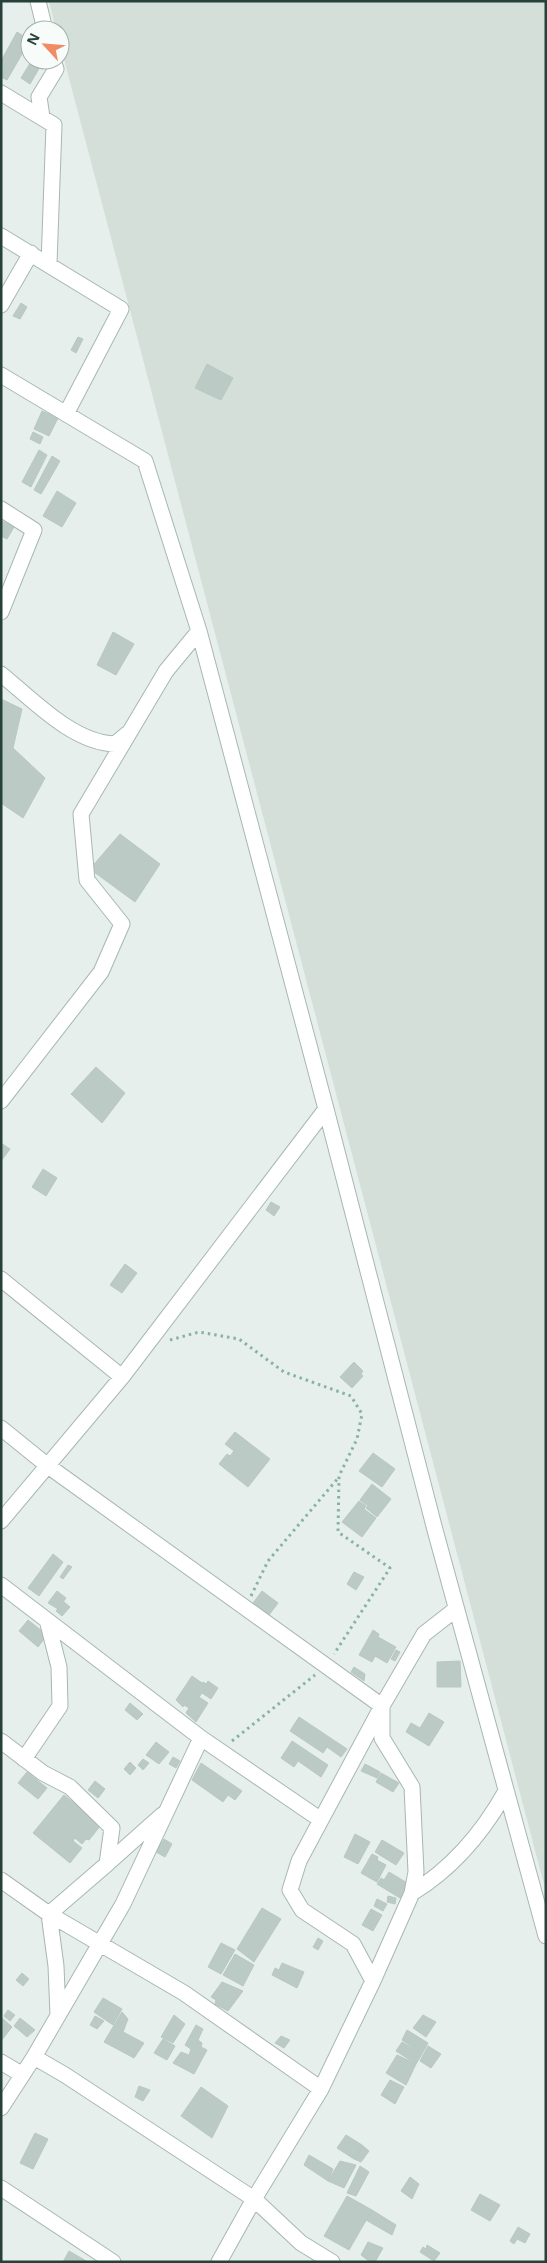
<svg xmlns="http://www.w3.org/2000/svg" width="547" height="2263" viewBox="0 0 547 2263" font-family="'Noto Sans',sans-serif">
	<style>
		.built { fill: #d4dfda }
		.building { fill: #bbcac4; stroke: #b8c8c2 }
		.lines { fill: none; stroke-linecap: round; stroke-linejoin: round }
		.minor-casing { stroke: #a8b7b2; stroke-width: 17 }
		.path { stroke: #87b2a6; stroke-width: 3; stroke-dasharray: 2.5 4; stroke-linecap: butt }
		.minor { stroke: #fff; stroke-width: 15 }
	</style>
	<rect width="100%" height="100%" fill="#e6efeb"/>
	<!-- built -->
	<path class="built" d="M49 1H546V1892L60 44V30H56Z"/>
	<!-- building -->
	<path class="building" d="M17 32 30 40 7 80 1 77V61Z
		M32 60H44L30 84 21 78Z
		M21 303 27 307 20 319 13 316Z
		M78 337 83 339 76 353 71 350Z
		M207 364 233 378 221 400 195 388Z
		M42 411 58 418 49 436 34 429Z
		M33 432 43 437 40 444 30 439Z
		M39 450 47 455 31 487 22 482Z
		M52 456 60 461 41 494 34 490Z
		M57 491 76 503 62 527 43 516Z
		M2 521 14 527 7 539 1 536Z
		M113 632 134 644 116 675 97 665Z
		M1 699 22 709 13 748 45 778 23 818 1 803Z
		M120 834 160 864 135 902 90 869Z
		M96 1067 125 1093 102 1123 71 1094Z
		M1 1143 10 1149 1 1161Z
		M43 1169 57 1178 46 1196 32 1187Z
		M271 1202 280 1207 274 1216 266 1210Z
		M125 1264 137 1273 122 1293 110 1285Z
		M354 1362 363 1371 361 1374 363 1376 352 1388 340 1377Z
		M235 1432 270 1459 248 1487 219 1464 227 1454 230 1456 234 1451 225 1444Z
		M373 1453 395 1469 382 1487 359 1471Z
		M372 1484 391 1499 377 1517 366 1508 368 1506 360 1500Z
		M359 1501 366 1506 364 1509 376 1518 362 1537 342 1522Z
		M53 1554 63 1562 39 1596 28 1588Z
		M68 1565 72 1567 63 1579 60 1577Z
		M354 1572 364 1577 356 1590 347 1584Z
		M57 1591 66 1598 58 1609 48 1603Z
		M262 1591 278 1603 269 1615 253 1603Z
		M64 1602 70 1607 62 1616 56 1611Z
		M28 1620 47 1635 38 1647 19 1631Z
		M373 1630 379 1634 378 1637 396 1647 387 1663 375 1656 372 1662 359 1655Z
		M396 1650 400 1652 395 1661 391 1659Z
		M460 1661 461 1687H437V1662Z
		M354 1667 365 1674 364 1681 351 1672Z
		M192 1676 202 1683 203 1682 206 1684 208 1681 218 1688 211 1699 202 1693 199 1697 208 1703 196 1722 186 1713 189 1708 184 1705 183 1707 176 1700Z
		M130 1703 143 1714 137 1720 125 1710Z
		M429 1713 444 1722 429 1746 406 1732 411 1723 420 1728Z
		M299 1717 347 1749 341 1757 327 1747 323 1753 290 1731Z
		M292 1741 328 1765 321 1777 298 1761 294 1767 281 1758Z
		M156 1742 169 1752 159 1764 146 1755Z
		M173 1757 180 1761 176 1768 169 1764Z
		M143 1759 149 1763 143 1770 138 1765Z
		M130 1762 136 1768 130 1775 124 1769Z
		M201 1763 242 1791 235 1800 228 1795 223 1802 192 1780Z
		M365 1764 380 1772 377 1778 361 1771Z
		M27 1772 47 1788 38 1799 18 1783Z
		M381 1773 399 1783 393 1792 376 1782Z
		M95 1781 105 1789 98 1798 88 1790Z
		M64 1795 101 1825 89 1840 86 1839 82 1844 75 1838 73 1841 82 1848 70 1863 33 1833Z
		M355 1834 370 1842 358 1864 344 1857Z
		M164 1839 172 1844 165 1857 156 1852Z
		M382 1840 404 1853 396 1865 375 1852Z
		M372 1854 378 1857 377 1860 386 1865 377 1882 361 1873Z
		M389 1872 409 1884 400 1898 377 1884 381 1878 384 1880Z
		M388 1896 396 1898 395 1904 387 1902Z
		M377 1899 387 1904 383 1911 374 1906Z
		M262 1908 281 1919 254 1962 237 1949Z
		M371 1909 382 1915 373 1931 362 1925Z
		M318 1938 323 1941 318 1950 313 1947Z
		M221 1943 235 1950 221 1974 208 1967Z
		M235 1954 254 1965 243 1986 223 1975Z
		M282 1963 304 1972 297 1988 272 1975 275 1968 279 1970Z
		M22 1973 29 1979 23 1986 16 1980Z
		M222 1982 243 1991 228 2011 215 2004 216 2000 211 1997Z
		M103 1998 122 2009 113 2025 94 2012Z
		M8 2010 15 2015 10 2021 4 2016Z
		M122 2012 128 2019 123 2032 144 2043 134 2058 104 2042Z
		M174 2015 185 2024 173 2043 161 2037Z
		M423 2015 436 2022 426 2037 413 2028Z
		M95 2016 104 2021 97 2029 90 2025Z
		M1 2017 12 2027 1 2041Z
		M20 2018 35 2030 27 2037 14 2026Z
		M196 2025 203 2029 198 2040 202 2043 201 2047 207 2050 194 2074 173 2063 181 2052 189 2055 191 2049 185 2045Z
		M407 2030 428 2043 422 2054 402 2040Z
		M281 2036 290 2040 284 2048 275 2043Z
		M163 2039 175 2046 167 2060 154 2053Z
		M402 2042 422 2054 416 2064 396 2051Z
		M428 2046 441 2054 431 2068 420 2061Z
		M397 2055 416 2064 406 2085 386 2073Z
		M390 2080 404 2087 395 2104 381 2095Z
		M139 2086 150 2090 143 2101 135 2097Z
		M201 2087 228 2106 212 2138 181 2116Z
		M35 2133 48 2139 33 2169 20 2163Z
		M346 2135 362 2145 354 2159 337 2148Z
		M362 2145 369 2151 361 2162 354 2159Z
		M309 2155 333 2169 328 2181 304 2165Z
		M340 2161 356 2165 344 2188 328 2181Z
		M360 2166 369 2172 356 2196 347 2193Z
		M410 2177 419 2184 412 2199 401 2191Z
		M480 2194 500 2205 490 2221 471 2210Z
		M347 2196 372 2210 349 2250 324 2236Z
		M372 2210 396 2225 392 2235 366 2220Z
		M518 2227 530 2234 525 2243 517 2239 514 2244 510 2241Z
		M368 2242 383 2248 375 2262H370L361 2255Z
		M427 2245 440 2253 434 2261 420 2252 423 2247 426 2249Z
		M69 2251 88 2262H63Z"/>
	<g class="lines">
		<!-- minor casing -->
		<g class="minor-casing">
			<path id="minor" d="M38 1 45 30
				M1 93 54 125 49 264
				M42 117 39 97 56 69 53 60
				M1 236 121 309 66 414
				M1 305 31 253
				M1 375 145 461 199 631 326 1109 435 1530 546 1936
				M1 509 34 530 1 612
				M1 674C33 700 73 743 115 744L127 734
				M1 1101 101 972 122 924 87 880 81 814 166 671 199 631
				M1 1279 122 1377
				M1 1428 48 1466 382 1706 299 1861 290 1890 302 1910 353 1944 373 1981
				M1 1521 122 1377 326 1109
				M1 1585 201 1738
				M1 1741 43 1773 70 1787 112 1828 107 1864 49 1914 56 1966 58 2015
				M24 1759 60 1706 59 1667 47 1620
				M107 1864 162 1815
				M1 1880 49 1914 184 1993 321 2089
				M412 1893C453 1868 482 1834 506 1791
				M34 2057 65 2075 254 2199 301 2243 332 2262
				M1 2062 21 2074
				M1 2108 34 2057 123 1904 201 1738 321 1820
				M1 2188 113 2262
				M219 2262 254 2199 321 2089 373 1981 412 1893 416 1872 412 1787 382 1738V1706L424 1634 456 1609"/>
		</g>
		<!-- path -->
		<path class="path" d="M170 1340 199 1332 239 1339 284 1372 351 1396 362 1414 357 1439 339 1476 338 1532 390 1568 334 1654
			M251 1596 268 1561 339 1477
			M232 1741 315 1675"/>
		<!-- minor -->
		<use href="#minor" class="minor"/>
	</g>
	<!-- border -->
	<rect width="547" height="2263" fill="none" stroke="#25413a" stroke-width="5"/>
	<!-- north arrow -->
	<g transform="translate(45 45) rotate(296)"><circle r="24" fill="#f7fbf9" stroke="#a3b1ad"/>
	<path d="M0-4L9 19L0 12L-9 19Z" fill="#f08b63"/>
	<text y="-8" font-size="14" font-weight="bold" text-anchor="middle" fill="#25413a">N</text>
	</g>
</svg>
